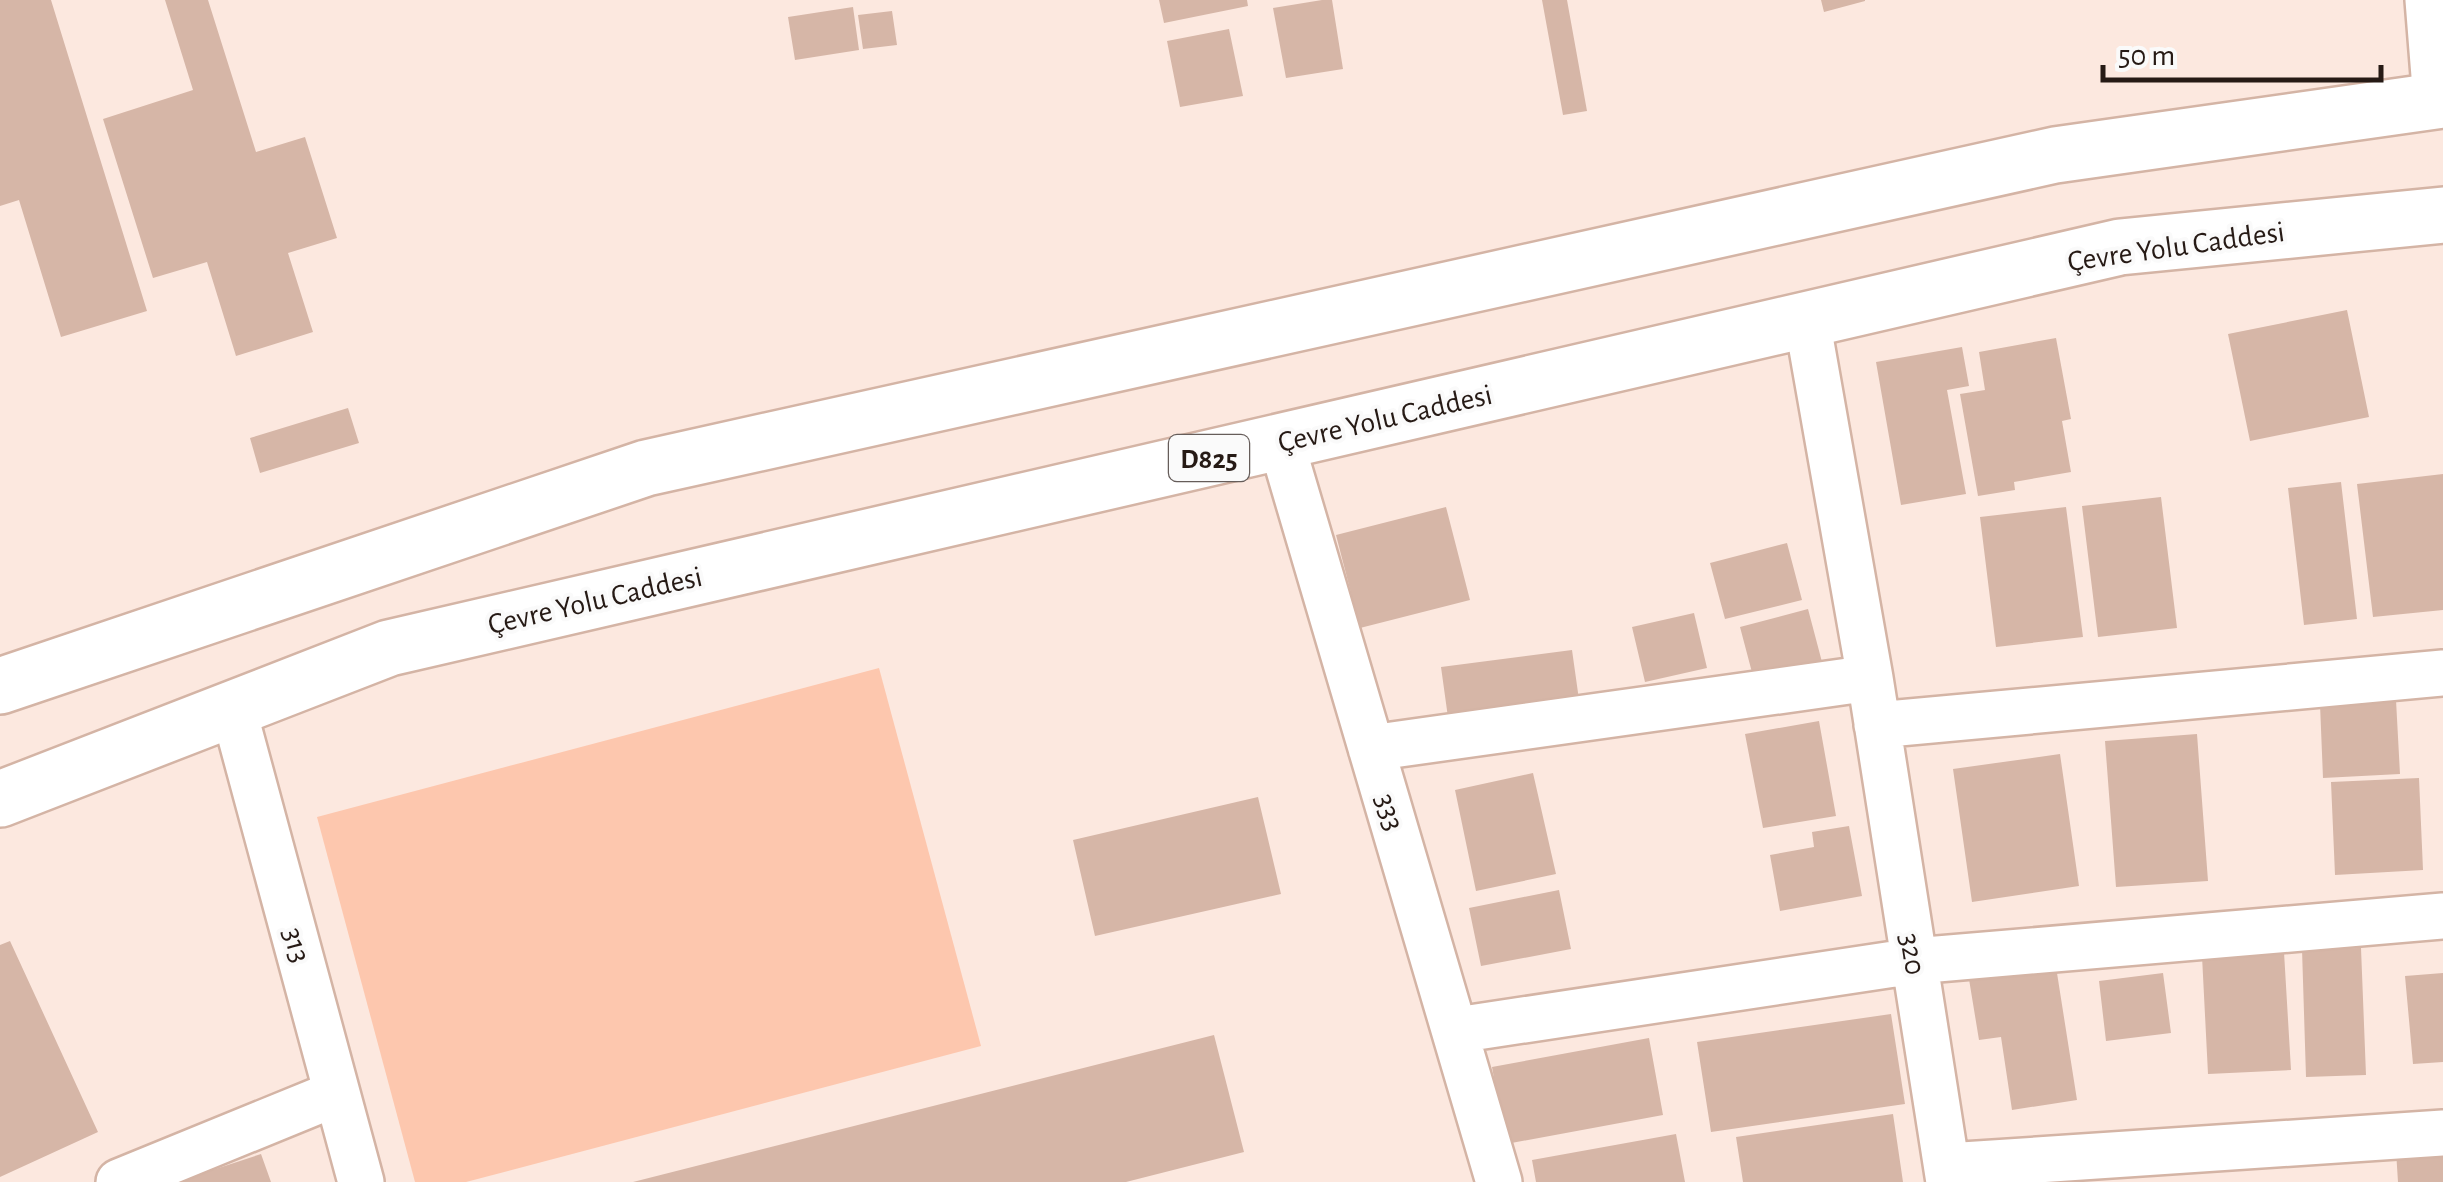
<svg xmlns="http://www.w3.org/2000/svg" width="2443" height="1182" viewBox="0 0 2443 1182" font-family="'Alegreya Sans',sans-serif">
	<style>
		.green { fill: #fdc7ae }
		.building { fill: #d6b6a7 }
		.lines { fill: none; stroke-linecap: round; stroke-linejoin: round }
		.street-casing { stroke: #d4b4a5; stroke-width: 50 }
		.highway-casing { stroke: #d4b4a5; stroke-width: 60 }
		.street { stroke: #fff; stroke-width: 45 }
		.highway { stroke: #fff; stroke-width: 55 }
		.labels { text-anchor: middle; stroke-width: 8; stroke-linejoin: round; paint-order: stroke }
		.shield { fill: #fafafa; stroke: #665d5a; stroke-width: 2.5 }
		.shield-label { font-size: 28px; font-weight: bold; fill: #261a15 }
		.street-label { font-size: 30px; fill: #261a15; stroke: #fafafa }
	</style>
	<rect width="100%" height="100%" fill="#fce8df"/>
	<!-- green -->
	<path class="green" d="M879 668 981 1046 466 1182H415L317 817Z"/>
	<!-- building -->
	<path class="building" d="M0 0H51L147 311 61 337 19 200 0 206Z
		M165 0H208L256 152 305 137 337 238 288 253 313 332 236 356 207 262 153 278 103 119 193 90Z
		M1159 0H1247L1248 6 1164 23Z
		M1322 0H1332L1343 69 1286 78 1273 8Z
		M1542 0H1567L1587 111 1563 115Z
		M1821 0H1865V1L1824 12Z
		M853 7 859 50 795 60 788 17Z
		M892 11 897 45 863 49 858 15Z
		M1229 29 1243 96 1180 107 1167 41Z
		M2347 310 2369 417 2250 441 2228 334Z
		M2056 338 2071 419 2062 421 2071 472 2014 482 2015 490 1978 496 1960 394 1985 390 1979 352Z
		M1962 347 1969 386 1947 390 1966 494 1901 505 1876 362Z
		M348 408 359 443 260 473 250 438Z
		M2443 474V610L2373 617 2357 484Z
		M2341 482 2357 619 2304 625 2288 488Z
		M2161 497 2177 628 2098 637 2082 506Z
		M1446 507 1470 600 1360 628 1336 535Z
		M2066 507 2083 637 1996 647 1980 517Z
		M1787 543 1802 600 1725 619 1710 563Z
		M1808 609 1822 662 1754 680 1740 627Z
		M1694 613 1707 668 1645 682 1632 627Z
		M1572 650 1581 714 1450 732 1441 667Z
		M2396 700 2400 774 2323 778 2320 704Z
		M1819 721 1836 816 1763 828 1745 734Z
		M2197 734 2208 881 2116 887 2105 741Z
		M2060 754 2079 886 1972 902 1953 769Z
		M1533 773 1556 874 1476 891 1455 790Z
		M2419 778 2423 870 2335 875 2331 782Z
		M1258 797 1281 894 1095 936 1073 840Z
		M1849 826 1862 896 1780 911 1770 855 1814 847 1812 832Z
		M1559 890 1571 949 1481 966 1469 908Z
		M10 941 98 1132 0 1177V945Z
		M2361 948 2366 1075 2306 1077 2302 949Z
		M2284 952 2291 1070 2208 1074 2202 956Z
		M2054 954 2077 1100 2012 1110 2001 1037 1979 1040 1967 967Z
		M2163 973 2171 1033 2106 1041 2099 981Z
		M2443 973V1062L2413 1064 2405 976Z
		M1891 1014 1905 1104 1711 1132 1697 1042Z
		M1214 1035 1244 1152 1126 1182H633Z
		M1649 1038 1663 1115 1506 1144 1492 1067Z
		M1893 1114 1903 1182H1743L1736 1137Z
		M1676 1134 1685 1182H1536L1532 1160Z
		M2443 1148V1182H2398L2396 1151Z
		M261 1154 271 1182H179V1181Z"/>
	<g class="lines">
		<!-- street casing -->
		<g class="street-casing">
			<path id="street" d="M2428 0 2436 101
				M1807 320 1870 678 1949 1182
				M1281 442 1499 1182
				M233 708 361 1182
				M1877 725 2443 673
				M1371 748 1870 678
				M1457 1030 1914 961 2443 916
				M1947 1166 2443 1133
				M119 1182 337 1093"/>
		</g>
		<!-- highway casing -->
		<g class="highway-casing">
			<path id="highway" d="M0 686 646 468 2055 155 2443 100
				M0 799 389 648 2120 247 2443 215"/>
		</g>
		<!-- street -->
		<use href="#street" class="street"/>
		<!-- highway -->
		<use href="#highway" class="highway"/>
	</g>
	<g class="labels">
		<!-- shield labels -->
		<rect class="shield" x="1169" y="435" width="80" height="46" rx="8"/>
		<g class="shield-label">
			<text x="1209" y="468">D825</text>
		</g>
		<!-- street labels -->
		<g class="street-label">
			<text transform="translate(2176 246) rotate(-8)" y="10">Çevre Yolu Caddesi</text>
			<text transform="translate(1385 418) rotate(-13)" y="10">Çevre Yolu Caddesi</text>
			<text transform="translate(595 600) rotate(-13)" y="10">Çevre Yolu Caddesi</text>
			<text transform="translate(1390 812) rotate(73)" y="10">333</text>
			<text transform="translate(297 945) rotate(75)" y="10">313</text>
			<text transform="translate(1913 954) rotate(81)" y="10">320</text>
		</g>
	</g>
	<!-- scale -->
	<path d="M2103 65v15h278v-15" fill="none" stroke="#261a15" stroke-width="5"/>
	<text x="2118" y="65" font-size="30" fill="#261a15" stroke="#fafafa" stroke-width="8" paint-order="stroke">50 m</text>
</svg>
